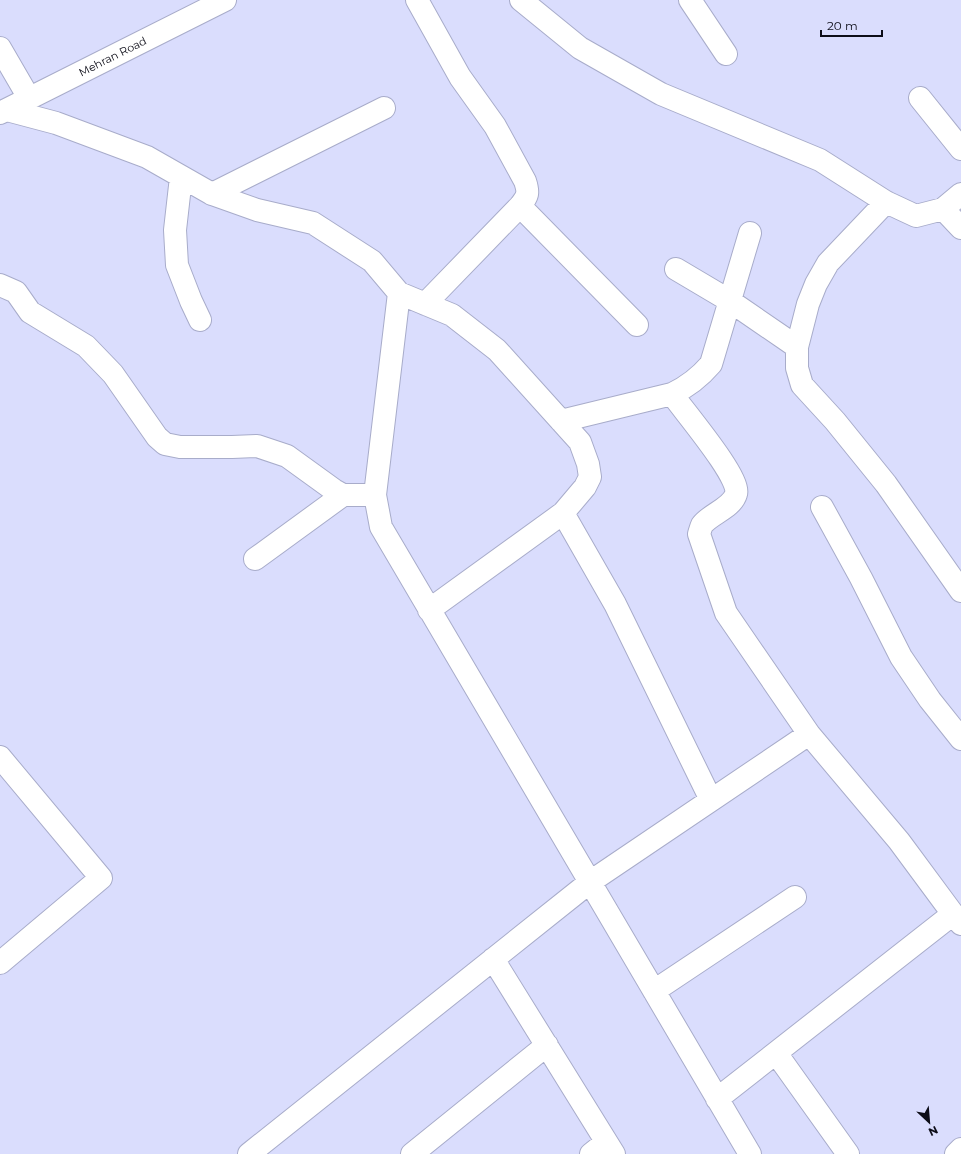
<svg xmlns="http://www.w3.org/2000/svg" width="961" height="1154" viewBox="0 0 961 1154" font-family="Montserrat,sans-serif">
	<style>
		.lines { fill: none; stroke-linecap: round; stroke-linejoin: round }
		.street-casing { stroke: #a8acca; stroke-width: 24 }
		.secondary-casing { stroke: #a8acca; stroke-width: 24 }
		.street { stroke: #fff; stroke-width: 22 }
		.secondary { stroke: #fff; stroke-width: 22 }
		.labels { text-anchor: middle; stroke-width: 3; stroke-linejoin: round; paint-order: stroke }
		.street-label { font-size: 11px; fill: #0d0d18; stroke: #daddfd }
	</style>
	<rect width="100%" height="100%" fill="#daddfd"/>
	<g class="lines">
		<!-- street casing -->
		<g class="street-casing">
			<path id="street" d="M417 0 460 77 495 126 525 181C529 193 528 196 520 206L425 304
				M521 0 580 48 661 94 820 160 886 202 916 216 943 209 961 228
				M690 0 726 54
				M0 48 29 98
				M920 98 961 149
				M7 110 56 123 147 157 212 194 257 210 313 223 372 261 399 293 375 495 381 527 750 1154
				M181 177 175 230 177 265 191 301 200 320
				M212 194 384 108
				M886 202 828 263 816 284 808 304 797 347V368L802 385 835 421 886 484 961 591
				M520 206 637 325
				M943 209 961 194
				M676 269 730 301 797 347
				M0 285 16 292 30 312 86 346 113 374 157 437 165 444 180 447H232L257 446 287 456 334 490 343 495H375
				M399 293 452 315 497 350 580 442 588 464 590 477 585 487 563 513 429 610
				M672 394C683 410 742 479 736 494 732 508 710 514 702 525 701 527 700 531 699 534L726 613 809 734 899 841 953 914
				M561 421 672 394C687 387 699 378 711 364L750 233
				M822 507 861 578 901 657 930 700 961 739
				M563 513 615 604 711 800
				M255 559 343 495
				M0 757 101 878 0 963
				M493 959 614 1154
				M654 991 795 897
				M776 1053 848 1154
				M717 1099 953 914 961 924
				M249 1154 590 882 809 734
				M412 1154 547 1045
				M591 1154 606 1142
				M956 1154 961 1149"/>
		</g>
		<!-- secondary casing -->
		<g class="secondary-casing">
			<g id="secondary">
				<path id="s1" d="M0 113 225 0"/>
			</g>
		</g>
		<!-- street -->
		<use href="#street" class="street"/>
		<!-- secondary -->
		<use href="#secondary" class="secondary"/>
	</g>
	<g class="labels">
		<!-- street labels -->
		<g class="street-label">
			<text dy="4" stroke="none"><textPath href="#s1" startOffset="126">Mehran Road</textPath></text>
		</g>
	</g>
	<!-- north arrow -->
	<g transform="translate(929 1122) rotate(154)" stroke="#daddfd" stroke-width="3" paint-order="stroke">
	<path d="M0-3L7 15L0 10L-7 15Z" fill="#0d0d18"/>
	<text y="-6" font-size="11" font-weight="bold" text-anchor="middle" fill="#0d0d18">N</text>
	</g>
	<!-- scale -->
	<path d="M821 30v6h61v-6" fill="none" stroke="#0d0d18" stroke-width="2"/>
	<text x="827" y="30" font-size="12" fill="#0d0d18" stroke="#daddfd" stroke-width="3" paint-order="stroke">20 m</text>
</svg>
